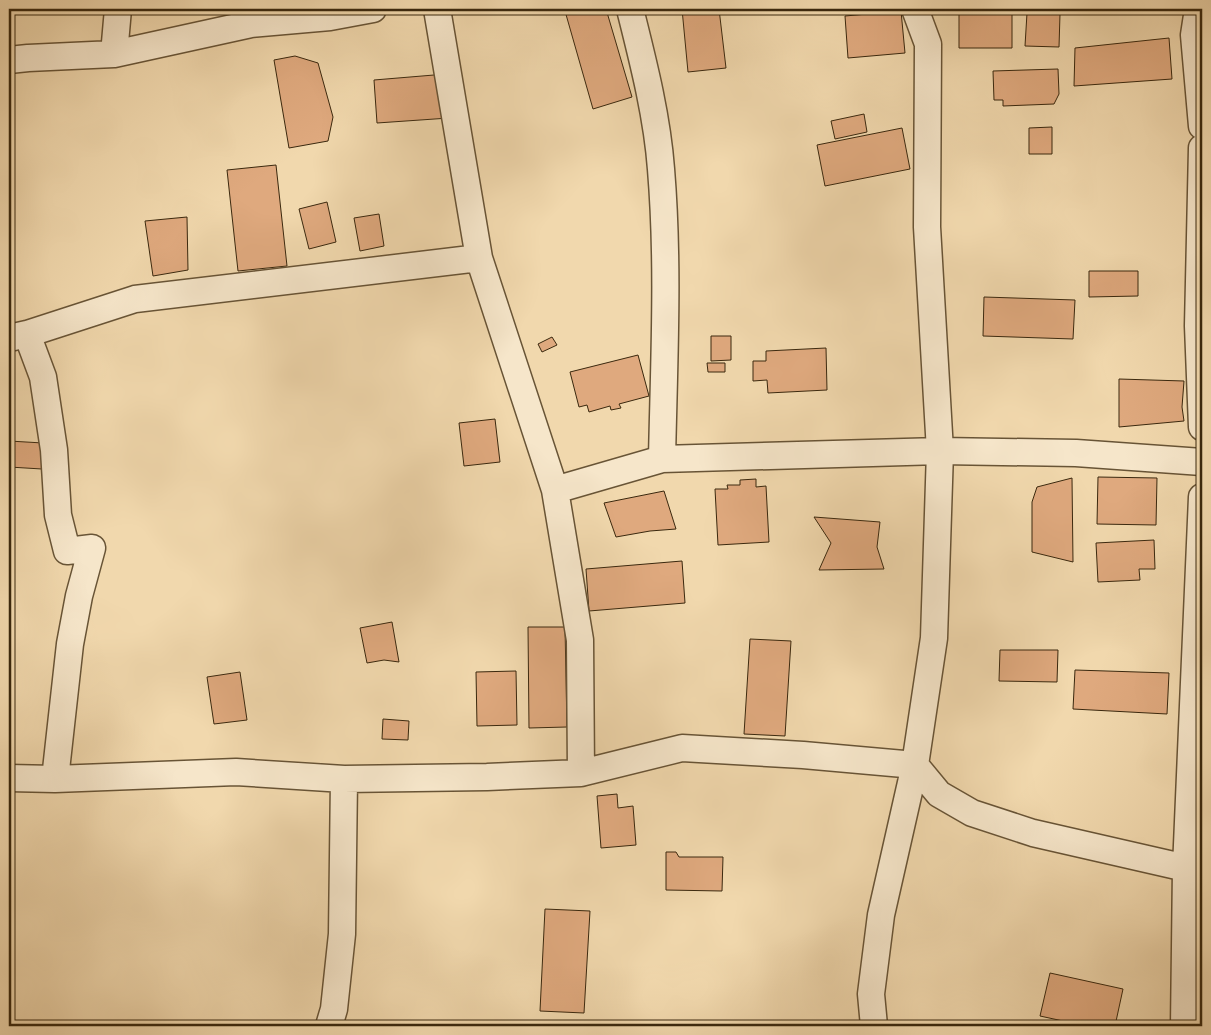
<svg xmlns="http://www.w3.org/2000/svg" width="1211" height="1035" viewBox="0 0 1211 1035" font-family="Cardo,serif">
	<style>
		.building { fill: #dfa97e; stroke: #3a280e }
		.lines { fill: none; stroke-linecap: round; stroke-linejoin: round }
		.street-casing { stroke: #685436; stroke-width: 29 }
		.street { stroke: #f6e6ca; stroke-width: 26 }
	</style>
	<rect width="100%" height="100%" fill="#f1d8ad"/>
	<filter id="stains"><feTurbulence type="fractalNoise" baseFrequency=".004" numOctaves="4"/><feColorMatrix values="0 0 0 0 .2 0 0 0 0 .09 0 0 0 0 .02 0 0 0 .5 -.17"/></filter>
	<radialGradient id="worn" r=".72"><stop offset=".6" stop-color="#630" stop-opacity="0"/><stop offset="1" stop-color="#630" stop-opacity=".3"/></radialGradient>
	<!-- building -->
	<path class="building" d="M574 9H606L632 97 593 109 565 11Z
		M682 9H719L726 68 688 72Z
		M959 9H1012V48H959Z
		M901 11 905 53 848 58 845 16Z
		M1027 13 1060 14 1059 47 1025 46Z
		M1169 38 1172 79 1074 86 1075 48Z
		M295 56 318 63 333 117 328 141 289 148 274 60Z
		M1058 69 1059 94 1054 104 1003 106V100H994L993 71Z
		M446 74 449 118 377 123 374 80Z
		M864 114 867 132 835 139 831 121Z
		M1052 127V154H1029V128Z
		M902 128 910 169 825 186 817 145Z
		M276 165 287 266 238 271 227 170Z
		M327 202 336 242 309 249 299 209Z
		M379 214 384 246 360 251 354 218Z
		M187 217 188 270 153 276 145 221Z
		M1089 271H1138V296L1089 297Z
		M984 297 1075 300 1073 339 983 336Z
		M711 336H731V360L711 361Z
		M552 337 557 345 542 352 538 344Z
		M826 348 827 390 768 393 767 380 753 381V361H766V351Z
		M638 355 649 396 619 404 621 408 611 410 610 406 589 412 587 405 579 407 570 372Z
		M707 363H725V372H708Z
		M1119 379 1184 381 1182 407 1184 421 1119 427Z
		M495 419 500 462 464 466 459 423Z
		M9 441 43 443 42 469 9 467Z
		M1098 477 1157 478 1156 525 1097 524Z
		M1072 478 1073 562 1032 552V502L1037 487Z
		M756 479V487L766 486 769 542 718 545 715 489H728L727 485H740V480Z
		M664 491 676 529 650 531 616 537 604 503Z
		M814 517 880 522 877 547 884 569 819 570 831 543Z
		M1154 540 1155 569H1139L1140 580 1098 582 1096 543Z
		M682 561 685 603 589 611 586 569Z
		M392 622 399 662 384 660 367 663 360 628Z
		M528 627H565L567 727 529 728Z
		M750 639 791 641 785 736 744 734Z
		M1000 650H1058L1057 682 999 681Z
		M1075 670 1169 673 1167 714 1073 709Z
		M516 671 517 725 477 726 476 672Z
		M240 672 247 720 214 724 207 677Z
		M383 719 409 721 408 740 382 739Z
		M617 794 618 808 633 806 636 845 601 848 597 796Z
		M666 852H676L679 857H723L722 891 666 890Z
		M545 909 590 911 584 1013 540 1011Z
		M1050 973 1123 989 1115 1026H1086L1040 1016Z"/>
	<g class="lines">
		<!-- street casing -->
		<g class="street-casing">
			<path id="street" d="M437 9 479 258 555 490 580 640 581 773
				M630 9C643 61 657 115 661 169 669 265 664 362 662 459
				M915 9 928 44 927 227 940 451 934 638 915 765 939 794 972 813 1033 833 1186 868
				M1198 9 1194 35 1202 126
				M114 54 118 9
				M9 60 28 58 114 54 251 24 330 17 373 9
				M1202 148 1198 326 1202 427
				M27 334 43 377 54 450 58 515 67 551 92 548 79 596 70 644 55 779
				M9 338 27 334 135 299 479 258
				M555 490 662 459 940 451 1076 453 1202 462
				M9 778 55 779 236 772 344 779 487 777 581 773 682 748 803 755 915 765 881 915 871 994 874 1026
				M329 1026 334 1009 342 934 344 779
				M1184 1026 1186 868 1202 497"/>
		</g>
		<!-- street -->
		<use href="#street" class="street"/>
	</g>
	<!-- margin -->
	<rect width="1211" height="1035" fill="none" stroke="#f1d8ad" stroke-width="30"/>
	<rect x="10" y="10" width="1191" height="1015" fill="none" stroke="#3a280e" stroke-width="2.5"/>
	<rect x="15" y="15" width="1181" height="1005" fill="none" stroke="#3a280e"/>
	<rect width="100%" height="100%" filter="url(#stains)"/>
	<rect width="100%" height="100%" fill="url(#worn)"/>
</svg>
